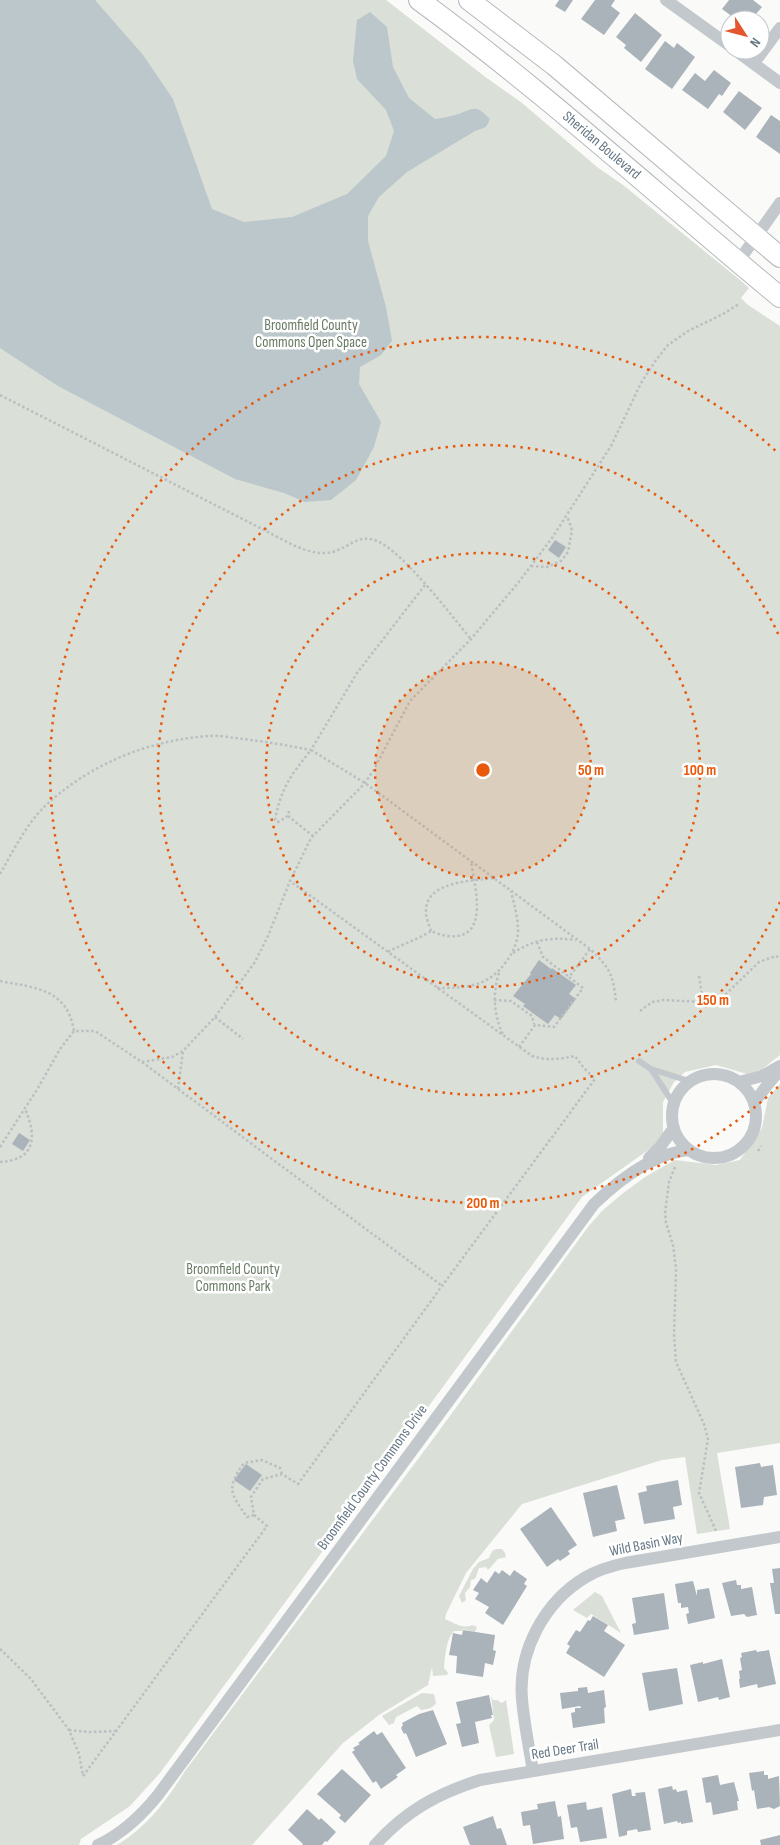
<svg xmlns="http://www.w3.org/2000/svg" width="780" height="1845" viewBox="0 0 780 1845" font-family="'Sofia Sans Condensed',sans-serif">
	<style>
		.green { fill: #dadfd7 }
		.water { fill: #bbc7cb }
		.building { fill: #aab3b9 }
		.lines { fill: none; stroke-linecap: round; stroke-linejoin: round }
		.primary-casing { stroke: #b5babe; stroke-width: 22 }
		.path { stroke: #bbbfc2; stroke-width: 2.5; stroke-dasharray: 2.5 2.5; stroke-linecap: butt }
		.lane { stroke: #c3c8cc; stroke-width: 6 }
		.street { stroke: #c3c8cc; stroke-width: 12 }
		.primary { stroke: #fff; stroke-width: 20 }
		.ring { fill: none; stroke: #e8590c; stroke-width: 2.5; stroke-dasharray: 2.5 5 }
		.labels { text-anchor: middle; stroke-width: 5; stroke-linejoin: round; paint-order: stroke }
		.street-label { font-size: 15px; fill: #657683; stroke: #fff }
		.park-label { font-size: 15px; fill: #687a64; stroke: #fff }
		.centre { fill: #e8590c; stroke: #fff; stroke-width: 2.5 }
		.ring-label { font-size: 15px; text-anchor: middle; font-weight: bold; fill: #e8590c; stroke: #fff; stroke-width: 5; stroke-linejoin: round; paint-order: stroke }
	</style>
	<rect width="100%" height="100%" fill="#fafaf8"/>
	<!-- green -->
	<path class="green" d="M0 0H386L484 76 522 103 597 167 623 185 740 280 749 288 741 298 748 305 780 326V1055L761 1070 747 1074 716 1065 685 1072 674 1082 663 1102V1136L651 1148 582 1197 160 1773 130 1806 81 1839 79 1845H0Z
		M780 1084V1443L717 1453 730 1529 697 1534 685 1457 662 1460 522 1504 466 1573 446 1614 445 1619C453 1622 463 1630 472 1625L477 1627 475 1632 463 1629 462 1631H454C446 1639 445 1657 444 1668L448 1673 447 1675 433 1676 432 1667 428 1685 379 1715 343 1743 252 1845H117C147 1827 167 1800 185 1771L436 1435 588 1227 602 1211 622 1194 645 1177 675 1160 716 1165 740 1160 762 1128 768 1098Z
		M496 1549H502L505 1553 506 1557 498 1559 488 1570 486 1567 479 1568 475 1579 471 1580 470 1587 465 1593 466 1600 462 1603 459 1596 473 1569 479 1562 489 1558 492 1551Z
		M595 1592 602 1596 621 1633 591 1614 587 1618 573 1610Z
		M422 1693 434 1694 436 1703C432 1709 427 1709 421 1710L417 1706 396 1717 394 1723 389 1725 382 1716Z
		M491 1696 493 1700H497L502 1703 506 1700 514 1754 496 1757 489 1725 494 1720Z"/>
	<!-- water -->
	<path class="water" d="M0 0H95L143 55 173 99 212 209 244 222 292 217 347 194 386 156 394 131 386 110 357 79 353 61 357 20 370 12 387 27 393 67 409 98 435 119C441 118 448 117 455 115 473 110 474 102 490 119L486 127 475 131 407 172 379 197 368 216V241L386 307 392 341 381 355 360 367 359 384 381 422 374 447 356 480 331 500 305 502 284 493 235 479 58 386 0 348Z"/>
	<!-- building -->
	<path class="building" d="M559 0H573L565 12 555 6Z
		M595 0H615L611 6 620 13 604 35 581 19Z
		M729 0H753L762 7 751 20H737L722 9Z
		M635 13 662 35 641 62 624 48 626 45 616 37Z
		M665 41 674 48 677 43 695 57 672 89 645 69Z
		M714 70 731 83 722 96 719 94 708 109 682 90 695 73 705 81Z
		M739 91 762 108 745 130 723 112Z
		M771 115 780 121V154L756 137Z
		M555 540 566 547 559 558 548 550Z
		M539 960 551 969 552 968 576 985 569 994 576 999 561 1019 555 1015 548 1024 523 1006 525 1004 513 996 531 974 530 973Z
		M19 1133 30 1140 23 1151 12 1144Z
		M760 1463 761 1467 773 1465 777 1495 764 1497 763 1505 741 1508 735 1467Z
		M246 1464 262 1475 250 1491 234 1480Z
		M678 1480 682 1505 673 1507 675 1519 644 1524 638 1493 647 1491 646 1486Z
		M617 1485 625 1519 615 1521 617 1531 593 1537 583 1493Z
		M551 1507 577 1545 568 1551 570 1554 560 1561 558 1559 547 1567 520 1529Z
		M780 1568V1614H775L770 1583H774L772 1569Z
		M502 1570 510 1576 514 1570 527 1579 524 1584 527 1586 503 1625 485 1613 489 1607 475 1599 479 1593 473 1590 481 1578 487 1583 495 1571 499 1574Z
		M736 1580 737 1585H741V1589L752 1587 757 1615 747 1617 744 1614 731 1616 722 1583Z
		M693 1581 697 1596V1590L709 1588 715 1618 688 1624 686 1614 689 1613 688 1607 681 1608V1603H678L675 1584Z
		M664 1593 669 1629 634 1635 632 1624 636 1623 632 1598Z
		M593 1616 608 1625 604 1631 625 1645 604 1677 566 1653 570 1646 567 1644 576 1630 580 1632 588 1620 590 1621Z
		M463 1630 495 1635 493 1650 496 1651 493 1665 485 1663 483 1677 456 1673 457 1656 449 1655 453 1633 462 1635Z
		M756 1650 757 1652 769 1650 776 1684 758 1688 757 1684 740 1688 739 1679H740L739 1671 742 1670 740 1658 742 1657 741 1653Z
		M722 1659 730 1697 719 1700 718 1697 698 1702 690 1665 703 1662V1664Z
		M677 1668 683 1704 649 1711 642 1673Z
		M587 1687 588 1693 604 1690 606 1707 604 1708 605 1723 573 1728 571 1713 575 1712V1708H581L580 1706 562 1709 560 1693 578 1691V1688Z
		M489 1695 493 1715H491L492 1718 475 1722 479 1743 462 1747 456 1724 461 1723 456 1702Z
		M433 1710 447 1744 416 1757 406 1733 404 1734 401 1728 403 1725 402 1723 419 1714Z
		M374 1731 377 1735 382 1732 406 1768 396 1775 398 1777 381 1789 376 1781 373 1783 352 1752 355 1750 353 1748 360 1744 358 1743Z
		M342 1769 371 1795 345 1823 339 1818 341 1815 317 1794Z
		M764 1771V1775H768V1779L779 1776 780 1806 774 1809 769 1807 757 1809 754 1790 752 1791 749 1773Z
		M718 1775 720 1785 734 1782 739 1801H737L738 1810 713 1815 711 1802 706 1803 702 1778Z
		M672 1786 673 1790 676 1789 677 1792 687 1790 693 1822 681 1824V1822L678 1823 677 1821 664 1824 658 1789Z
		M631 1789 632 1796H636L635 1793 645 1792 651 1830 638 1832 637 1829 627 1831V1835L619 1837 612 1794Z
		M555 1801 558 1817 561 1816 564 1839 533 1844 530 1825 523 1826 521 1812 538 1809 537 1804Z
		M586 1802 587 1810 602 1807 607 1838 580 1842 577 1827 571 1828 567 1805Z
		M307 1809 319 1820 321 1818 336 1832 327 1842 325 1841 322 1845H302L303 1844 288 1830Z
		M493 1816 497 1829 501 1828 507 1845H470L463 1827Z
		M780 1835V1845H761L760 1840Z"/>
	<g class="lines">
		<!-- primary casing -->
		<g class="primary-casing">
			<path id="primary" d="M419 0C545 92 660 198 780 297
				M469 0 554 65 780 257"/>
		</g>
		<!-- path -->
		<path class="path" d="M0 395 264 530C285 540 314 561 338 550 349 546 357 537 370 539 396 541 452 617 471 639
			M531 566 547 567 561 561 568 552 572 530 567 516
			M289 811 288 816 313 836
			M288 816 278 822 275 820C281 788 291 775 311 750L365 783 590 949C610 968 613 974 616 1002
			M0 874C13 851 26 825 44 807 88 765 148 740 209 736 217 735 227 737 235 738 261 741 286 745 311 750L357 673 425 585
			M431 931C429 925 426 918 426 912 425 881 472 881 494 878
			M537 942 543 957 569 977
			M388 952C402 944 417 940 431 931 436 933 443 936 449 936 491 940 474 885 471 861
			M513 953C535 939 551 937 576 940
			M499 973C492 995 494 1014 503 1035
			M699 976 703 1002
			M0 981C35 988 67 988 74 1031
			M437 988C466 988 488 987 506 962 513 953 518 941 518 930 518 917 514 904 511 891
			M494 1000 511 1001 532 1016 534 1024
			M640 1011 652 1002 663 1000 703 1002 724 996 759 962 776 956 780 958
			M215 1017 243 1039
			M519 1047 535 1025 554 1027 583 988 569 977 590 949
			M142 1062 441 1285
			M178 1089 183 1051
			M0 1147 38 1088 60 1049 74 1031H95L142 1062 172 1057 183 1051 215 1017 255 962 268 936 290 881 311 838 365 783 373 771 410 701 471 639 518 583 552 538 611 446 641 383 656 360 668 345 688 331 723 314 739 304
			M758 1151 761 1146
			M0 1162C36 1160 37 1136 25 1109
			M675 1167 669 1182 665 1213 666 1223 673 1245 676 1269 674 1335 676 1362 704 1424 708 1439 699 1493 717 1533
			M254 1515 247 1517C230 1493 226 1488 244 1463L262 1460 280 1468 282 1474
			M0 1649 30 1678 69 1730 79 1754 83 1776
			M69 1730 90 1732 117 1731
			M83 1776 267 1526 254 1515 251 1497 263 1479 282 1474 298 1484 442 1286 595 1079 584 1068 575 1056C560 1059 547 1061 532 1056L290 881"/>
		<!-- lane -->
		<path class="lane" d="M639 1061 651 1069 689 1081
			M651 1069 673 1103"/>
		<!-- street -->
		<path class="street" d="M666 0 730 46
			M735 50 780 83
			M754 63 780 28
			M738 262 780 203
			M672 1116a42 42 0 1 1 84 0a42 42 0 1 1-84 0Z
			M739 1082 762 1076 780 1066
			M754 1103 768 1084 780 1070
			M649 1158 660 1147 673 1129
			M533 1771C529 1747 524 1723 522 1699 518 1651 544 1602 586 1577 598 1570 611 1566 625 1563L780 1537
			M98 1845C122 1834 141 1816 158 1795L594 1204C619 1180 653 1153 689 1150
			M375 1845C406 1811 436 1794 480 1780L780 1730"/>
		<!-- primary -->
		<use href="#primary" class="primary"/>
	</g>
	<!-- distance rings -->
	<circle cx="483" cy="770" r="108" fill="#e8590c" fill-opacity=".12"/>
	<g class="ring">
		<circle cx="483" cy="770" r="108"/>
		<circle cx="483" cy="770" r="217"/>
		<path d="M780 902A325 325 0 1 1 780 638"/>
		<path d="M778 1087A433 433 0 1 1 778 453"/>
	</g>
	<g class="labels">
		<!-- street labels -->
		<g class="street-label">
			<text transform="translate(602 145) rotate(40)" y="5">Sheridan Boulevard</text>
			<text transform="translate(372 1477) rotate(-54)" y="5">Broomfield County Commons Drive</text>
			<text transform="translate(646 1544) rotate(-11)" y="5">Wild Basin Way</text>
			<text transform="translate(565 1749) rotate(-9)" y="5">Red Deer Trail</text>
		</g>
		<!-- park labels -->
		<g class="park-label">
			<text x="311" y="330">Broomfield County<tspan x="311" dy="17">Commons Open Space</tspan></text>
			<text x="233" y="1274">Broomfield County<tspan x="233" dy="17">Commons Park</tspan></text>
		</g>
	</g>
	<circle cx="483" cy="770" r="8" class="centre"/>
	<g class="ring-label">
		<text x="591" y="775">50 m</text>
		<text x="700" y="775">100 m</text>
		<text x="713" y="1005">150 m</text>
		<text x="483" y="1208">200 m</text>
	</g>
	<!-- north arrow -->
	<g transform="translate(745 35) rotate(126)"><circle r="24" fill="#ffffff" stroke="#c1c8cd"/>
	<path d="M0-4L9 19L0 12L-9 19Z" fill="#e4572e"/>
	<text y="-8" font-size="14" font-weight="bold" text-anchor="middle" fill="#657683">N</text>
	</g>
</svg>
